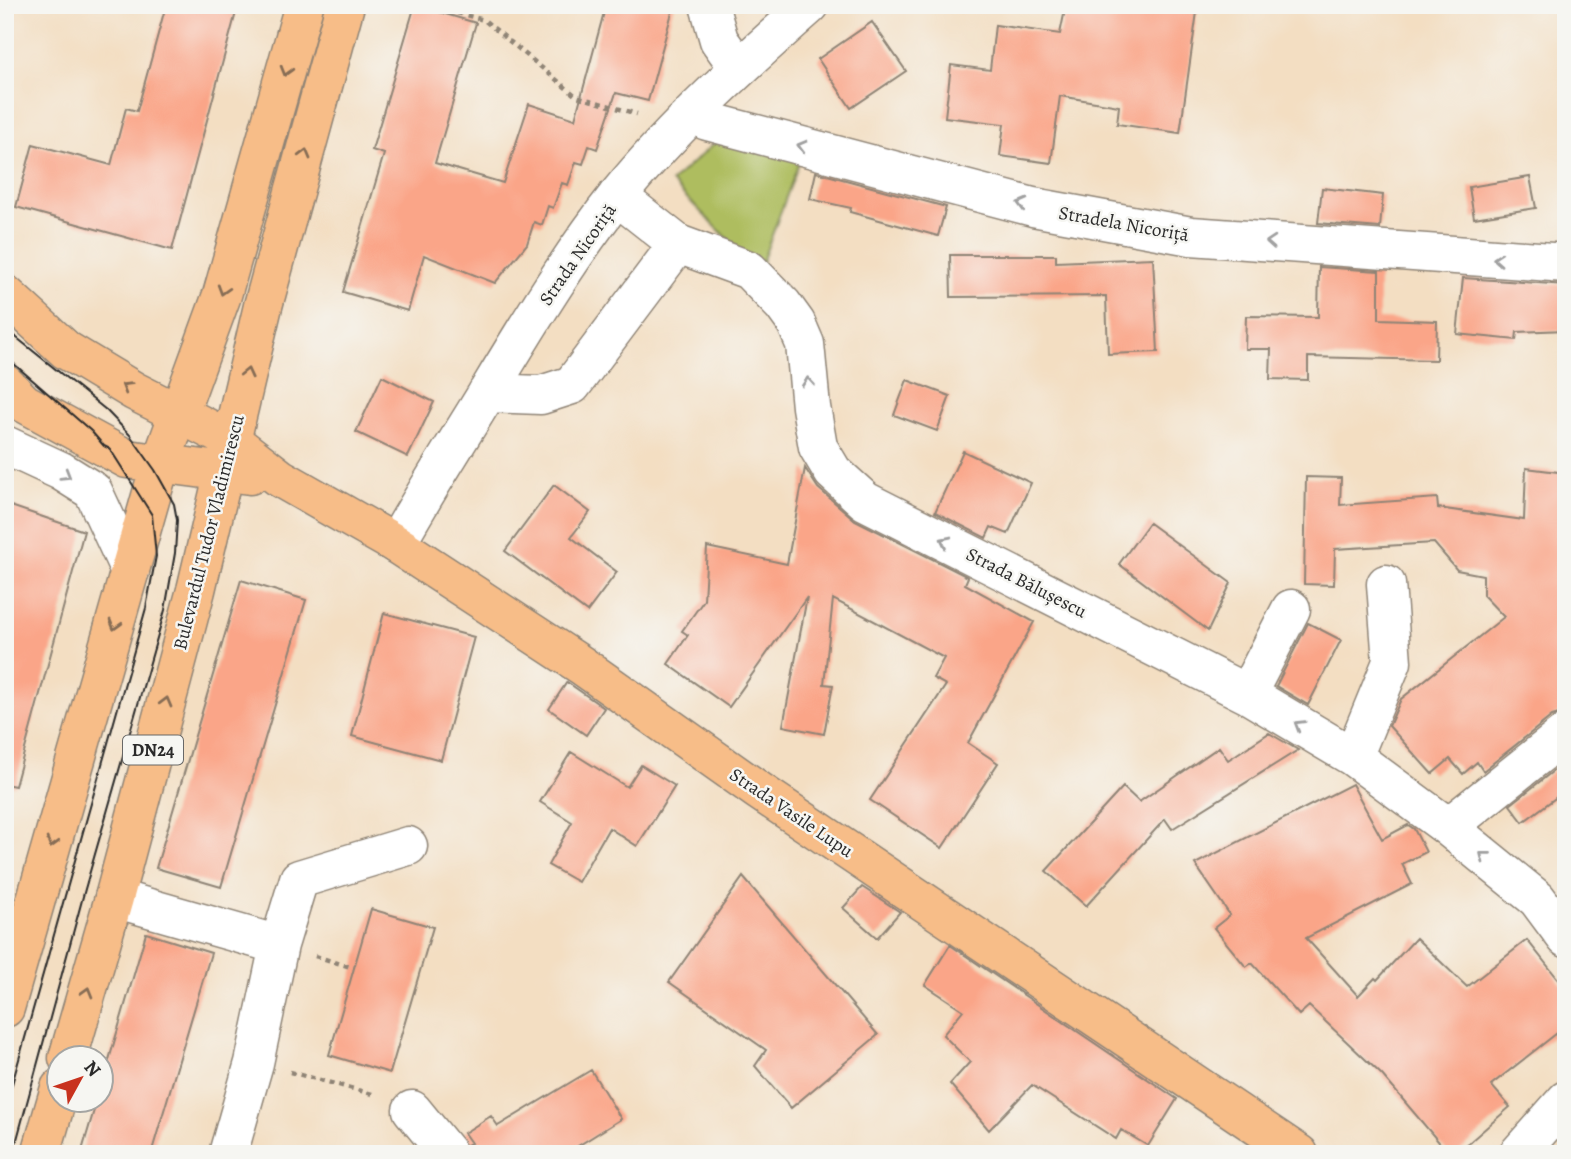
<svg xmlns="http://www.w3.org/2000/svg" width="1571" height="1159" viewBox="0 0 1571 1159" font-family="Alegreya,serif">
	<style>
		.green { fill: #aebd5f; stroke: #6c7445; stroke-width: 2 }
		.building { fill: #faa588 }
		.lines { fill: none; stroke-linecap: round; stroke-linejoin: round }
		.minor-casing { stroke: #8f8476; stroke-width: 41 }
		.major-casing { stroke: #8f8476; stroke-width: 41 }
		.path { stroke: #8f8476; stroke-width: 4.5; stroke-dasharray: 5 5; stroke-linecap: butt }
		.minor { stroke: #fff; stroke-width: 38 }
		.major { stroke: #f7bd88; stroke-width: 38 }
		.tram { stroke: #2b2b2b; stroke-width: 2 }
		.oneway { stroke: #876d55 }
		.oneway2 { stroke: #a0a0a0 }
		.labels { text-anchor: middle; stroke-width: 5; stroke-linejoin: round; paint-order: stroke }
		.shield { fill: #f6f6f2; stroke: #686867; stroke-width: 2 }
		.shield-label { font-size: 18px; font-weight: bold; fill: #2b2b2b }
		.street-label { font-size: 19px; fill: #2b2b2b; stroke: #f6f6f2 }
	</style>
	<rect width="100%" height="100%" fill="#f6f6f2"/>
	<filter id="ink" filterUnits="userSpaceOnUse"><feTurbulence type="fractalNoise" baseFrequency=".0143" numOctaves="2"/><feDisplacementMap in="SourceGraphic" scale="14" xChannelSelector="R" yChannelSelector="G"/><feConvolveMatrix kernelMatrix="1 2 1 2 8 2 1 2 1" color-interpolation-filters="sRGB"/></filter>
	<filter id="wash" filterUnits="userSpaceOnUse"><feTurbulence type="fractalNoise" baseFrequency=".00686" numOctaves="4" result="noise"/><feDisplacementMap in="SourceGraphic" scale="28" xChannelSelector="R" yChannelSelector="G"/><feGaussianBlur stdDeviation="1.57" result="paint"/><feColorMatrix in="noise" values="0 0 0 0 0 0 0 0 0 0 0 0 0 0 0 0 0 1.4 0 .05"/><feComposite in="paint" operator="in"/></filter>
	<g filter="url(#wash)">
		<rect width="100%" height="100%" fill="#f3dec2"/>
		<!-- green -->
		<path class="green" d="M719 139 800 160 759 270 671 182Z"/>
		<g id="blocks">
			<!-- building -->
			<path class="building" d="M166 5H238L172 250 16 207 33 144 111 165 126 108 137 111Z
				M415 5 476 23 435 163 503 183 529 104 575 119 606 5H674L648 101 616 93 597 149 589 146 583 164 576 162 568 185 562 183 553 208 548 206 542 225 534 222 527 244 495 283 424 255 408 311 343 292 384 154 372 150Z
				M1066 5H1198L1180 133 1117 124 1119 106 1060 96 1051 163 1000 156 1004 124 945 117 951 65 990 70 995 25 1060 34Z
				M872 22 906 71 851 108 818 59Z
				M816 172 946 207 938 236 850 212 851 208 810 199Z
				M1530 177 1536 208 1474 218 1469 187Z
				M1322 188 1383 195 1380 228 1318 223Z
				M950 255H1056V262L1153 258 1158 352 1108 354 1106 296 951 297Z
				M1319 267 1379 271V319L1437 321 1436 360 1308 357V380L1270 379 1271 349H1245L1246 316 1318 317Z
				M1463 278 1566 285V330L1517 332 1516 340 1457 334Z
				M382 376 434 402 408 457 356 432Z
				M907 380 950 396 937 431 894 415Z
				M963 451 1031 483 1008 534 991 527 986 538 935 512Z
				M805 468 818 488 855 520 968 577 965 584 1034 622 968 743 998 763 942 848 870 800 946 685 933 678 944 658 833 599 824 684 833 685 824 734 783 726 807 597 729 707 668 664 688 635 682 631 704 600 707 547 787 564Z
				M1526 468 1566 473V712L1552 716 1483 771 1477 762 1463 774 1450 759 1432 774 1389 726 1401 699 1504 617 1483 595V575L1457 570 1434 543 1335 549 1334 585 1304 584 1306 477 1341 478 1340 505 1437 498 1438 508 1524 520Z
				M554 485 590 512 571 537 617 572 587 612 505 551Z
				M5 504 84 531 15 786 5 784Z
				M1149 523 1231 583 1208 631 1119 564Z
				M241 580 306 600 221 887 156 868Z
				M384 613 474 637 441 760 352 736Z
				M1308 623 1341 640 1308 705 1276 686Z
				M567 682 604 708 586 735 549 709Z
				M1269 733 1298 750 1172 829 1165 819 1086 906 1046 871 1123 787 1139 802 1219 747 1228 760Z
				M571 752 627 787 641 765 675 786 637 846 609 828 578 882 548 865 572 822 540 802Z
				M1566 761V790L1523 822 1510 805Z
				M1352 784 1382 839 1408 825 1414 829 1426 852 1402 864 1412 884 1306 938 1358 996 1375 978 1377 980 1416 938 1467 987 1527 940 1566 989V1026L1491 1085 1510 1107 1456 1154H1449L1382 1075 1309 1006 1299 1015 1252 963 1246 967 1214 928 1230 915 1195 864Z
				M743 877 878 1035 791 1108 755 1066 766 1050 669 982Z
				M862 887 900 912 877 938 843 908Z
				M371 909 433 927 390 1073 329 1055Z
				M146 933 211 953 151 1154H81L97 1100H102V1084Z
				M950 945 1177 1099 1148 1146 1121 1130 1116 1139 1032 1085 989 1130 950 1084 970 1062 943 1035 963 1010 925 985Z
				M591 1070 621 1119 565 1154H469L467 1145 471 1143 464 1133 491 1116 498 1126Z"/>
		</g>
	</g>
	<g filter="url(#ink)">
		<use href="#blocks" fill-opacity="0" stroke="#8f8476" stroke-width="2"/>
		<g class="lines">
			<!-- minor casing -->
			<g class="minor-casing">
				<path id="minor" d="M709 5 719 40 739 68
					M697 111 707 121 1033 207 1191 236 1566 263
					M617 196 678 244 749 270 783 305 796 323 805 344 811 407 818 447 833 472 865 501 1247 694 1353 757 1448 827 1537 899 1566 938
					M487 393 541 395 572 385 678 244
					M5 445 61 471 93 491 130 571
					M396 544C426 490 460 438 492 385 530 322 572 253 618 195 675 125 742 65 810 5
					M1247 694 1291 609
					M1353 757 1392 662 1386 584
					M1448 827 1566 733
					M114 898 279 945 254 1063 228 1154
					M279 945 299 879 408 846
					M412 1110 448 1154
					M1518 1154 1566 1100"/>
			</g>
			<!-- major casing -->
			<g class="major-casing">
				<path id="major" d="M5 294 66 350 134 391 231 440 280 478 396 544 581 665 759 791 1299 1154
					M5 384 24 403 127 459 250 475
					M5 1008 160 465 222 295 304 5
					M68 1058 114 898 196 590 263 306 345 5
					M41 1154 60 1088"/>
			</g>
			<!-- path -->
			<path class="path" d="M428 5 484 20 576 96 637 114
				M315 956 354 968
				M290 1072 376 1095"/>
			<!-- minor -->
			<use href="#minor" class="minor"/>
			<!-- major -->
			<use href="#major" class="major"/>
			<!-- tram -->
			<path class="tram" d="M5 326 17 338 106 410 130 435 155 470 174 504 177 520 175 553 165 610 85 889 13 1154
				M5 356 91 431 104 446 110 449 152 515 156 556 146 608 5 1109"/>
		</g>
		<!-- one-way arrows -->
		<defs><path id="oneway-chevron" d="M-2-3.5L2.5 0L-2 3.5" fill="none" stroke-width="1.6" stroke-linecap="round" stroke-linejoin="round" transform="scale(1.75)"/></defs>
		<g class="oneway">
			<use href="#oneway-chevron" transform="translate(286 71) rotate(106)"/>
			<use href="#oneway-chevron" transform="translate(305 154) rotate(-75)"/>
			<use href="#oneway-chevron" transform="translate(223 290) rotate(107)"/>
			<use href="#oneway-chevron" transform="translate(247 373) rotate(-77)"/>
			<use href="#oneway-chevron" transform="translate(126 387) rotate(-149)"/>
			<use href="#oneway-chevron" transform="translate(115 625) rotate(106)"/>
			<use href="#oneway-chevron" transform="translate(166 702) rotate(-75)"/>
			<use href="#oneway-chevron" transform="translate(52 843) rotate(106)"/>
			<use href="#oneway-chevron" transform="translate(87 992) rotate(-74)"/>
		</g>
		<g class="oneway2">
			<use href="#oneway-chevron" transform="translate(802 146) rotate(-165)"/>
			<use href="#oneway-chevron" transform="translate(1022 204) rotate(-165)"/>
			<use href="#oneway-chevron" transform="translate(1271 242) rotate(-176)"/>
			<use href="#oneway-chevron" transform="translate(1498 259) rotate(-176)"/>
			<use href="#oneway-chevron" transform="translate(808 382) rotate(-95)"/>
			<use href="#oneway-chevron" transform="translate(66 475) rotate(31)"/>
			<use href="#oneway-chevron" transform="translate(945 541) rotate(-154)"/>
			<use href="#oneway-chevron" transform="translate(1299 725) rotate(-149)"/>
			<use href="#oneway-chevron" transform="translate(1484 856) rotate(-142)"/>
		</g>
	</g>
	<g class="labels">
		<!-- shield labels -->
		<rect class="shield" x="123" y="735.5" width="60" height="29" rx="5"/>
		<g class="shield-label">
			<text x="153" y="756">DN24</text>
		</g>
		<!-- street labels -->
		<g class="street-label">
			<text transform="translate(1124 223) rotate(10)" y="7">Stradela Nicoriță</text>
			<text transform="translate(577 254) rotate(-55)" y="7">Strada Nicoriță</text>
			<text transform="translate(208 532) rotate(-76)" y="7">Bulevardul Tudor Vladimirescu</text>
			<text transform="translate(1027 582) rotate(27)" y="7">Strada Bălușescu</text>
			<text transform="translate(792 812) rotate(34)" y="7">Strada Vasile Lupu</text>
		</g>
	</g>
	<!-- margin -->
	<rect width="1571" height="1159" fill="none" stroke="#f6f6f2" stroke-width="28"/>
	<!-- north arrow -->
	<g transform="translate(80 1079) rotate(50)"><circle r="33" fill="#f6f6f2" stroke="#a5a5a2" stroke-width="2"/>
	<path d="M0-5L12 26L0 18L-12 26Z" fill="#c8321e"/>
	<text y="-10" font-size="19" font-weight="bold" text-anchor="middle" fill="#2b2b2b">N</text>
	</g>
</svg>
